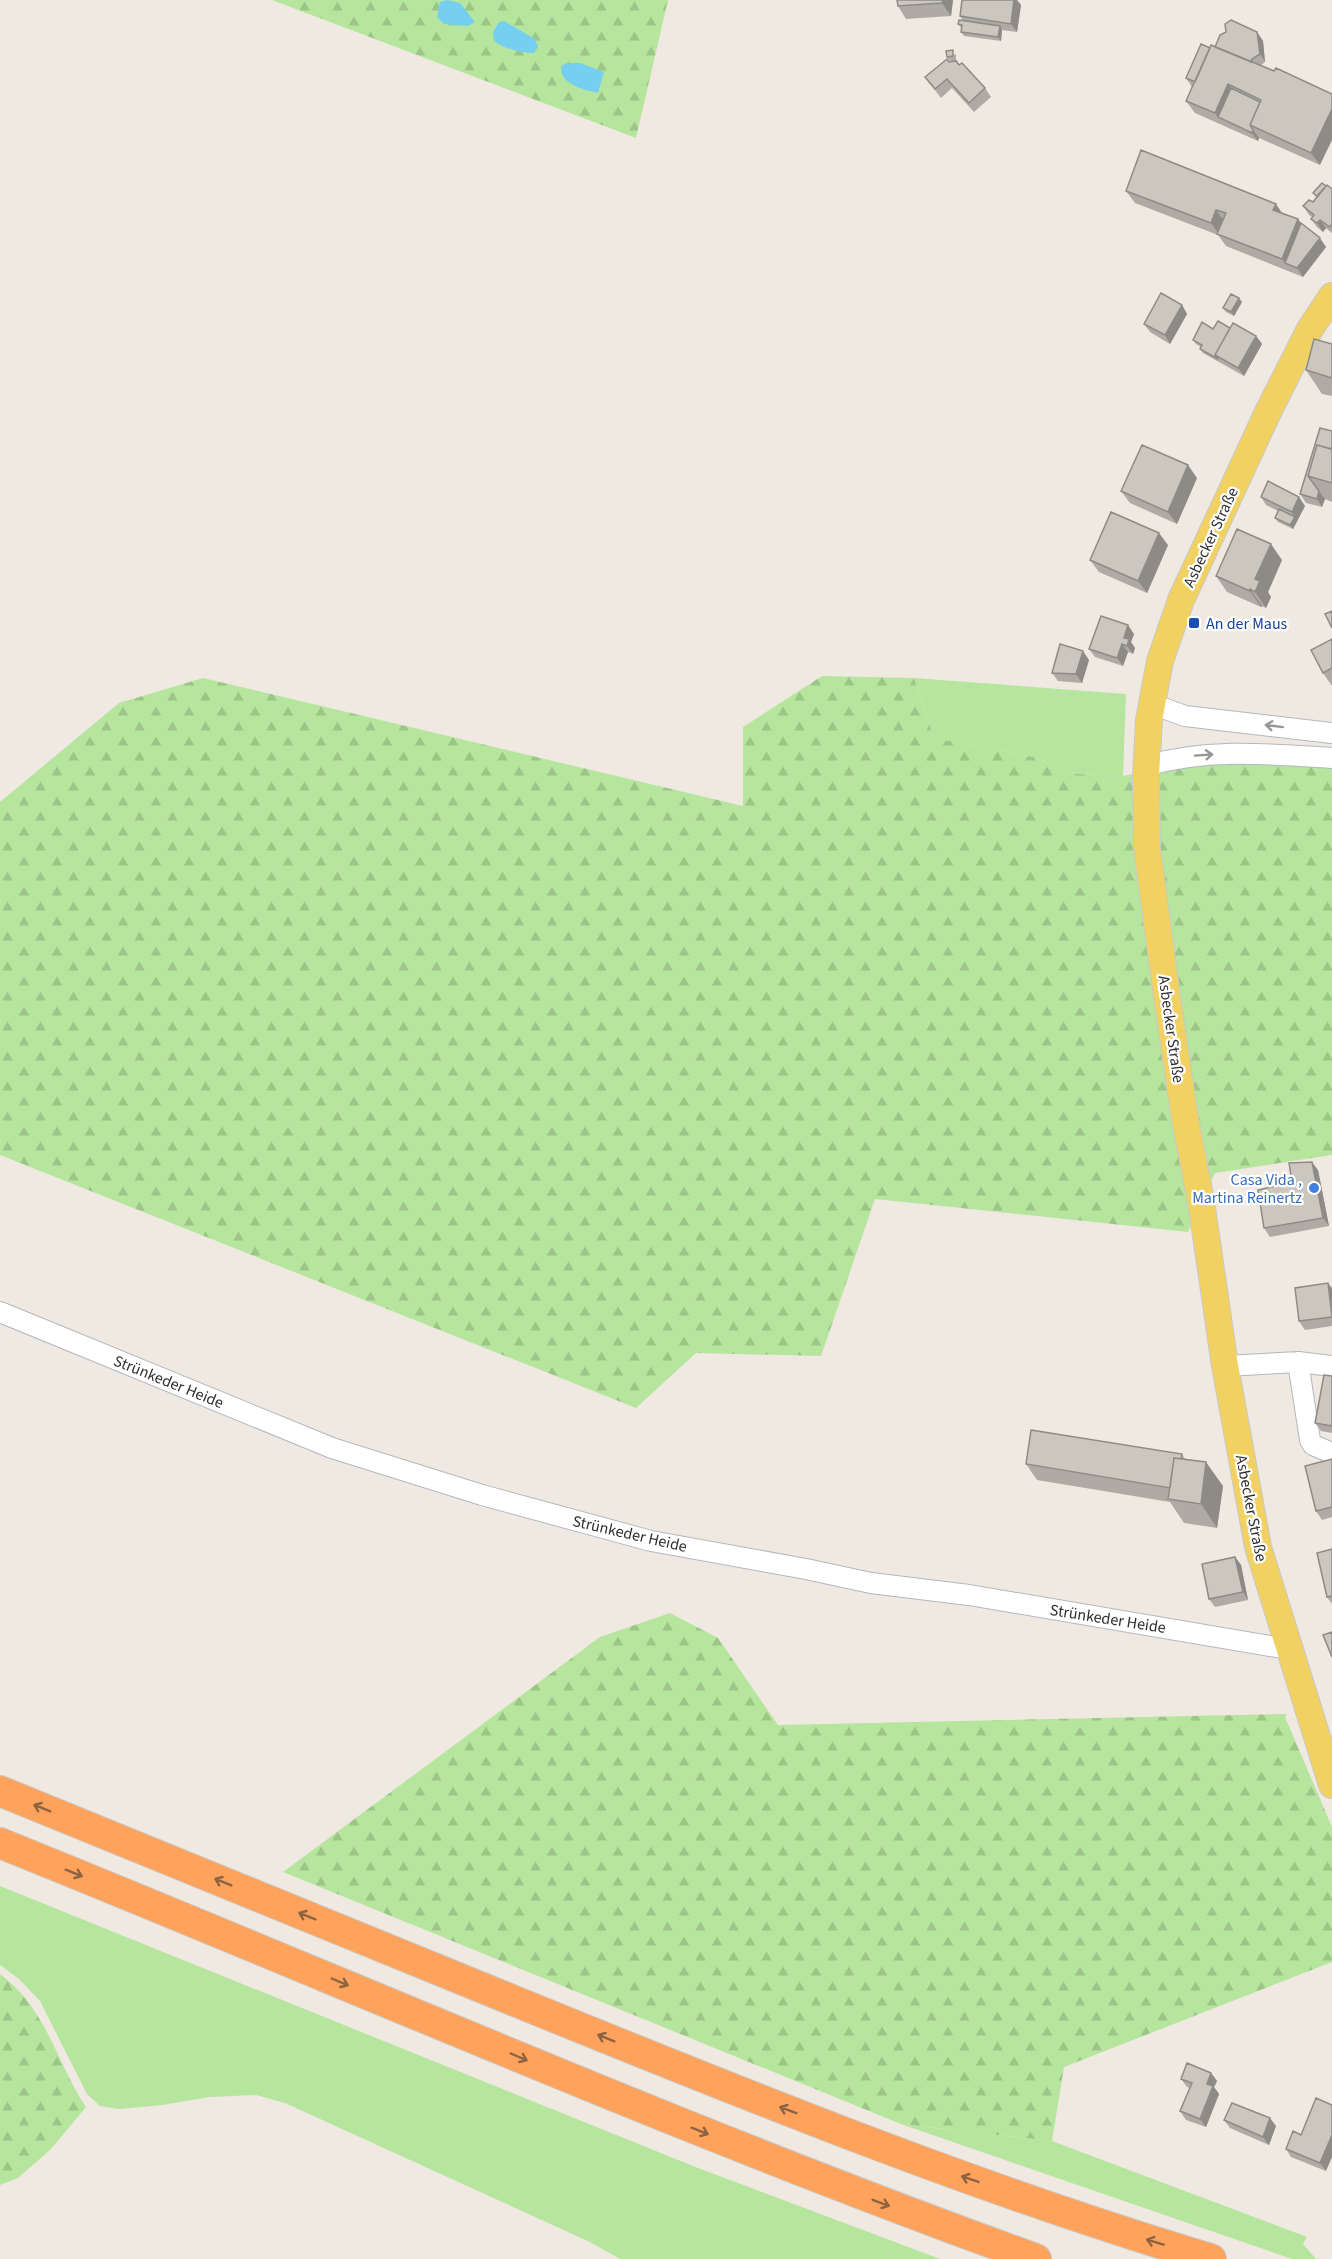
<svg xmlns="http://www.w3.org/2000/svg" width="1332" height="2259" viewBox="0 0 1332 2259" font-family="'Source Sans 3',sans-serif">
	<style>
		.grass { fill: #b6e59e }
		.forest { fill: url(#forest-firs) }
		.water { fill: #75cff0 }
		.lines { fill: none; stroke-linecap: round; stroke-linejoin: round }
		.minor-casing { stroke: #b4b7c1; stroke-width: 22 }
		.major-casing { stroke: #c9c9c9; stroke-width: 28 }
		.highway-casing { stroke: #c9c9c9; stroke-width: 32 }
		.minor { stroke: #fff; stroke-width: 20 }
		.major { stroke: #f2d163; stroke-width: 26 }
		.highway { stroke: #ffa35c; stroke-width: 30 }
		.wall { fill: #afaba4 }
		.shaded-wall { fill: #8e8b86 }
		.building { fill: #cbc7bf; stroke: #8e8b86; stroke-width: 1.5 }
		.oneway { stroke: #969696 }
		.oneway2 { stroke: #8c6343 }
		.transit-dot { fill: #1a4fb4; stroke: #fff; stroke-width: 2 }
		.shop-dot { fill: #3f7fe0; stroke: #fff; stroke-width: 2 }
		.labels { text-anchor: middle; stroke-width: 4.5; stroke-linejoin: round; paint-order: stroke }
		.street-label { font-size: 16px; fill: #2e2e2e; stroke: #fff }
		.transit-label { font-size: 16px; fill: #164399; stroke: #fff; text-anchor: start }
		.shop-label { font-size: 16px; fill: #366cbe; stroke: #fff; text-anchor: end }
	</style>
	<defs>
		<pattern id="forest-firs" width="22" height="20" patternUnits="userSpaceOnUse" patternTransform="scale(1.5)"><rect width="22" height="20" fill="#b6e59e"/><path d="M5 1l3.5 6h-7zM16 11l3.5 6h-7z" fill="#9dc588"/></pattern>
	</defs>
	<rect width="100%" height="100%" fill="#efe9e1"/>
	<!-- grass -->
	<path class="grass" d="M914 678 1126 694 1123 776 1078 774 1033 757 934 738Z
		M0 1886 698 2168 940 2259H620L590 2242 285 2103 256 2095 209 2097 163 2105 119 2109 100 2106 87 2094 40 2001 19 1979 0 1965Z
		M901 2124 1052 2141 1307 2237 1303 2244 1316 2259H1292Z"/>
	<!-- forest -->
	<path class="forest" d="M272 0H668L636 138Z
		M822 676 914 678 934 738 1033 757 1078 774 1123 776 1220 757 1332 766V1155L1215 1173 1188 1232 875 1199 821 1356 696 1353 636 1408 0 1155V802L119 703 203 678 743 806V727Z
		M670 1613 718 1638 778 1725 1287 1714 1285 1717 1332 1827V1962L1064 2067 1052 2141 901 2124 283 1872 600 1637Z
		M0 1974C47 2009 55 2060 86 2107L51 2149 18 2178 0 2185Z"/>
	<!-- water -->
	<path class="water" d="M447 0 460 3 475 22 468 26 444 24 437 17 440 2Z
		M504 21 535 39 538 47 534 53C521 53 505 49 494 41L493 32 499 22Z
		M567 63H580L604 72 598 93C583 89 560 85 561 66Z"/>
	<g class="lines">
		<!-- minor casing -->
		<g class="minor-casing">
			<path id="minor" d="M1152 704 1185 716 1332 733
				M1146 766C1207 748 1270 754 1332 758
				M0 1312 332 1448 482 1495 651 1541 806 1569 871 1583 969 1595 1288 1649
				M1298 1362 1310 1440 1313 1445 1332 1453
				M1225 1366 1298 1362 1332 1366"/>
		</g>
		<!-- major casing -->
		<g class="major-casing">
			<path id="major" d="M1332 296 1310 329 1269 410 1181 600 1160 661 1149 720 1146 775 1147 848 1167 997 1185 1119 1201 1201 1225 1366 1258 1547 1332 1785"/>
		</g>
		<!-- highway casing -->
		<g class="highway-casing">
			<path id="highway" d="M0 1791C181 1865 363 1939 544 2013 763 2102 984 2191 1211 2259
				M0 1843C345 1982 686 2133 1036 2259"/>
		</g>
		<!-- minor -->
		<use href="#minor" class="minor"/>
		<!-- major -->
		<use href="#major" class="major"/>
		<!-- highway -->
		<use href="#highway" class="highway"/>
	</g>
	<!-- wall -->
	<path class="wall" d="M953 0 951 16 906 19 898 6Z
		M962 0H1017L1021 5 1017 32 1002 30 1001 41 964 36 961 32 962 29 958 24 963 21 960 16Z
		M1257 32 1263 41 1265 62 1260 66 1320 165 1259 138 1258 141 1195 113 1186 101 1192 87 1186 78 1210 48 1215 47Z
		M956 54V59L960 65 985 88 991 97 974 112 952 88 941 98 925 77 951 61H950L947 57Z
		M1326 186 1332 189V233L1326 228 1323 232 1317 227 1311 219 1312 217 1309 215 1303 206 1313 202 1316 197 1313 193Z
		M1126 191 1283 214 1298 219 1301 223 1326 247 1303 277 1226 246 1218 235 1135 203Z
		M1242 302 1234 316 1226 312 1223 308Z
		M1182 305 1187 314 1170 344 1150 332 1144 324Z
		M1230 328 1256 336 1262 344 1244 376 1203 353 1200 349 1201 347 1196 344 1193 340 1213 329Z
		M1332 344V396L1322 394 1306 370Z
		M1332 431V502L1325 499 1322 507 1306 503 1300 494Z
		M1197 478 1177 524 1130 503 1121 491Z
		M1261 497H1299L1305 506 1293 529 1278 522 1275 518 1278 511 1266 505Z
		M1168 545 1147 593 1099 572 1090 560Z
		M1282 560 1268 592 1271 597 1266 608 1262 606 1261 607 1227 592 1216 576Z
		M1134 634 1131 642 1135 648 1133 654 1128 652 1123 666 1095 657 1089 649Z
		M1332 639V686L1323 673Z
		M1089 660 1082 683 1058 681 1052 673Z
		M1318 1170 1329 1226 1270 1237 1264 1228 1292 1182Z
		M1332 1288V1326L1305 1330 1299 1321Z
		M1332 1376V1433L1321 1431 1315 1423Z
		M1182 1454 1185 1459 1223 1486 1217 1528 1184 1523 1170 1502 1037 1480 1026 1464Z
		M1332 1459V1517L1322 1520 1316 1511Z
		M1332 1549V1604L1327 1597Z
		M1235 1557 1241 1565 1248 1600 1215 1607 1209 1599Z
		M1211 2073 1217 2081 1214 2087 1219 2094 1206 2127 1186 2120 1180 2111 1190 2088 1187 2087 1181 2079Z
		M1224 2120 1276 2126 1269 2145 1230 2128Z
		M1301 2135 1326 2171 1291 2157 1286 2149Z"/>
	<!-- shaded-wall -->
	<path class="shaded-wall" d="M943 0H953L951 16 942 3Z
		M1014 0H1017L1021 5 1017 32 1011 24Z
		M1000 26 1002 30 1001 41 998 37Z
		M1257 32 1263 41 1265 62 1260 54Z
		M1228 84 1237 97 1218 117 1224 125 1215 113Z
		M1332 109V140L1320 165 1311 153Z
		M1253 130 1259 138 1258 141 1252 133Z
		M1276 204 1284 216 1273 210Z
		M1216 210 1225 222 1220 236 1211 223Z
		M1298 219 1306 231 1285 263 1282 259Z
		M1320 220 1326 228 1323 232 1317 223Z
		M1320 238 1326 247 1303 277 1297 268Z
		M1239 298 1242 302 1234 316 1231 312Z
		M1182 305 1187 314 1170 344 1165 335Z
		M1256 336 1262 344 1244 376 1238 368Z
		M1188 465 1197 478 1177 524 1168 512Z
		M1319 491 1325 499 1322 507 1317 499Z
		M1299 497 1305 506 1293 529 1290 525 1295 517 1292 512Z
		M1159 533 1168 545 1147 593 1138 581Z
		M1271 544 1282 560 1268 592 1271 597 1266 608 1255 592V579Z
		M1250 589 1262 606 1261 607 1250 591Z
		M1128 625 1134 634 1131 642 1135 648 1133 654 1127 646 1124 638Z
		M1122 644 1128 652 1123 666 1117 658Z
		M1083 651 1089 660 1082 683 1076 674Z
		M1312 1162 1318 1170 1329 1226 1323 1218Z
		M1328 1283 1332 1288V1310Z
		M1206 1462 1223 1486 1217 1528 1201 1504Z
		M1235 1557 1241 1565 1248 1600 1243 1592Z
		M1211 2073 1217 2081 1214 2087 1219 2094 1206 2127 1200 2119 1207 2084Z
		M1270 2118 1276 2126 1269 2145 1263 2137Z
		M1332 2135V2157L1326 2171 1320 2163Z"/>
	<!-- building -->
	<path class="building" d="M897 0H943L942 3 898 6Z
		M962 0H1014L1011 24 960 16Z
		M959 20 1000 26 998 37 961 32 962 25 958 24Z
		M1231 20 1257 32 1260 54 1252 59 1251 62 1215 47 1220 35 1226 32 1225 24Z
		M1201 44 1210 48 1195 82 1186 78Z
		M1211 45 1274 71 1276 68 1332 94V109L1311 153 1250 125 1261 100 1228 84 1215 113 1186 101Z
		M953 50V56L947 57 946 51Z
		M947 59 949 62 956 61 959 65 962 63 985 88 969 103 947 79 935 89 925 77Z
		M1231 88 1260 102 1250 125 1253 130 1252 133 1218 117Z
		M1141 150 1276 204 1273 210 1298 219 1282 259 1217 234 1226 213 1216 210 1211 223 1126 191Z
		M1322 183 1326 186 1317 196 1313 193Z
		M1327 185 1332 189V224L1330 227 1320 220 1317 223 1311 219 1314 215 1303 206 1309 200 1313 202Z
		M1301 223 1320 238 1297 268 1285 263Z
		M1161 293 1182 305 1165 335 1144 324Z
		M1231 294 1239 298 1231 312 1223 308Z
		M1218 321 1230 328 1215 355 1218 359 1200 349 1202 345 1193 340 1202 322 1213 329Z
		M1233 323 1256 336 1238 368 1215 355Z
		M1314 339 1332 344V378L1306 370Z
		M1320 428 1332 431V447L1331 449 1317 445 1308 476 1319 491 1317 499 1300 494Z
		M1142 445 1188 465 1168 512 1121 491Z
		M1317 445 1332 449V483L1308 476Z
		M1268 481 1299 497 1292 512 1261 497Z
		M1279 509 1295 517 1290 525 1275 518Z
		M1111 512 1159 533 1138 581 1090 560Z
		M1237 529 1271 544 1255 579 1260 581 1255 592 1250 589V591L1216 576Z
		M1332 611V628L1325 614Z
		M1101 616 1128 625 1124 638 1129 639 1127 646 1122 644 1117 658 1089 649Z
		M1332 639V668L1323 673 1311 650Z
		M1060 644 1083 651 1076 674 1052 673Z
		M1312 1162 1323 1218 1264 1228 1258 1190 1292 1182 1289 1163Z
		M1328 1283 1332 1317 1299 1321 1295 1288Z
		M1324 1375 1332 1376V1426L1315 1423Z
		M1031 1430 1182 1454 1181 1459 1174 1458 1170 1488 1026 1464Z
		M1174 1458 1206 1462 1201 1504 1168 1499Z
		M1332 1459V1507L1316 1511 1305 1466Z
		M1332 1549V1596L1327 1597 1317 1553Z
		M1235 1557 1243 1592 1209 1599 1202 1564Z
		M1332 1632V1657L1323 1635Z
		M1187 2063 1211 2073 1207 2084 1213 2086 1200 2119 1180 2111 1192 2083 1181 2079Z
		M1316 2098 1332 2105V2135L1320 2163 1286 2149 1293 2131 1301 2135Z
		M1232 2103 1270 2118 1263 2137 1224 2120Z"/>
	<!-- one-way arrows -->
	<defs><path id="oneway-shaft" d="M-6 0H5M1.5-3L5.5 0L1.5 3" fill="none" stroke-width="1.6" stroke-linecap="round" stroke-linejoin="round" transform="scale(1.5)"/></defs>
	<g class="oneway">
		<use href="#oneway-shaft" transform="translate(1274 726) rotate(-173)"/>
		<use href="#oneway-shaft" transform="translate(1204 755) rotate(-4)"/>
	</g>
	<g class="oneway2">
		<use href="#oneway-shaft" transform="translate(42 1808) rotate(-158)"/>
		<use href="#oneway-shaft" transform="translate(74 1873) rotate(22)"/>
		<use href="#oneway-shaft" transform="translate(223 1882) rotate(-158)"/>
		<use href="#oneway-shaft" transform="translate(307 1916) rotate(-158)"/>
		<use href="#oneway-shaft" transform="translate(340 1982) rotate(23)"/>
		<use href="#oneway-shaft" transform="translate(606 2038) rotate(-158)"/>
		<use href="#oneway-shaft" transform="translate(519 2057) rotate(23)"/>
		<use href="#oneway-shaft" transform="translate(788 2110) rotate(-159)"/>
		<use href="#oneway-shaft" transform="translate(700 2131) rotate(22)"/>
		<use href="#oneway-shaft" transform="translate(970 2179) rotate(-161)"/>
		<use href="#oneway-shaft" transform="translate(881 2203) rotate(21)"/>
		<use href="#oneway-shaft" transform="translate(1155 2242) rotate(-163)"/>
	</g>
	<!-- markers -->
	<rect class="transit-dot" x="1188" y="617" width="12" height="12" rx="3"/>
	<circle class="shop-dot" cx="1314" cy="1188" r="6"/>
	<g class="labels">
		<!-- street labels -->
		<g class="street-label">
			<text transform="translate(1210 537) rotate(-65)" y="6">Asbecker Straße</text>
			<text transform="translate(1172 1029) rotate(82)" y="6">Asbecker Straße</text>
			<text transform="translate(169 1381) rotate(22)" y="6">Strünkeder Heide</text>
			<text transform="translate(1252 1508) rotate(79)" y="6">Asbecker Straße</text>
			<text transform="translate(630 1533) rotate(13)" y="6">Strünkeder Heide</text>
			<text transform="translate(1108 1618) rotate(9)" y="6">Strünkeder Heide</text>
		</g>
		<!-- transit labels -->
		<g class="transit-label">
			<text x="1206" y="629">An der Maus</text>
		</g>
		<!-- shop labels -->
		<g class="shop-label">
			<text x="1302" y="1185">Casa Vida ,<tspan x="1302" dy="18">Martina Reinertz</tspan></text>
		</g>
	</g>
</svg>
